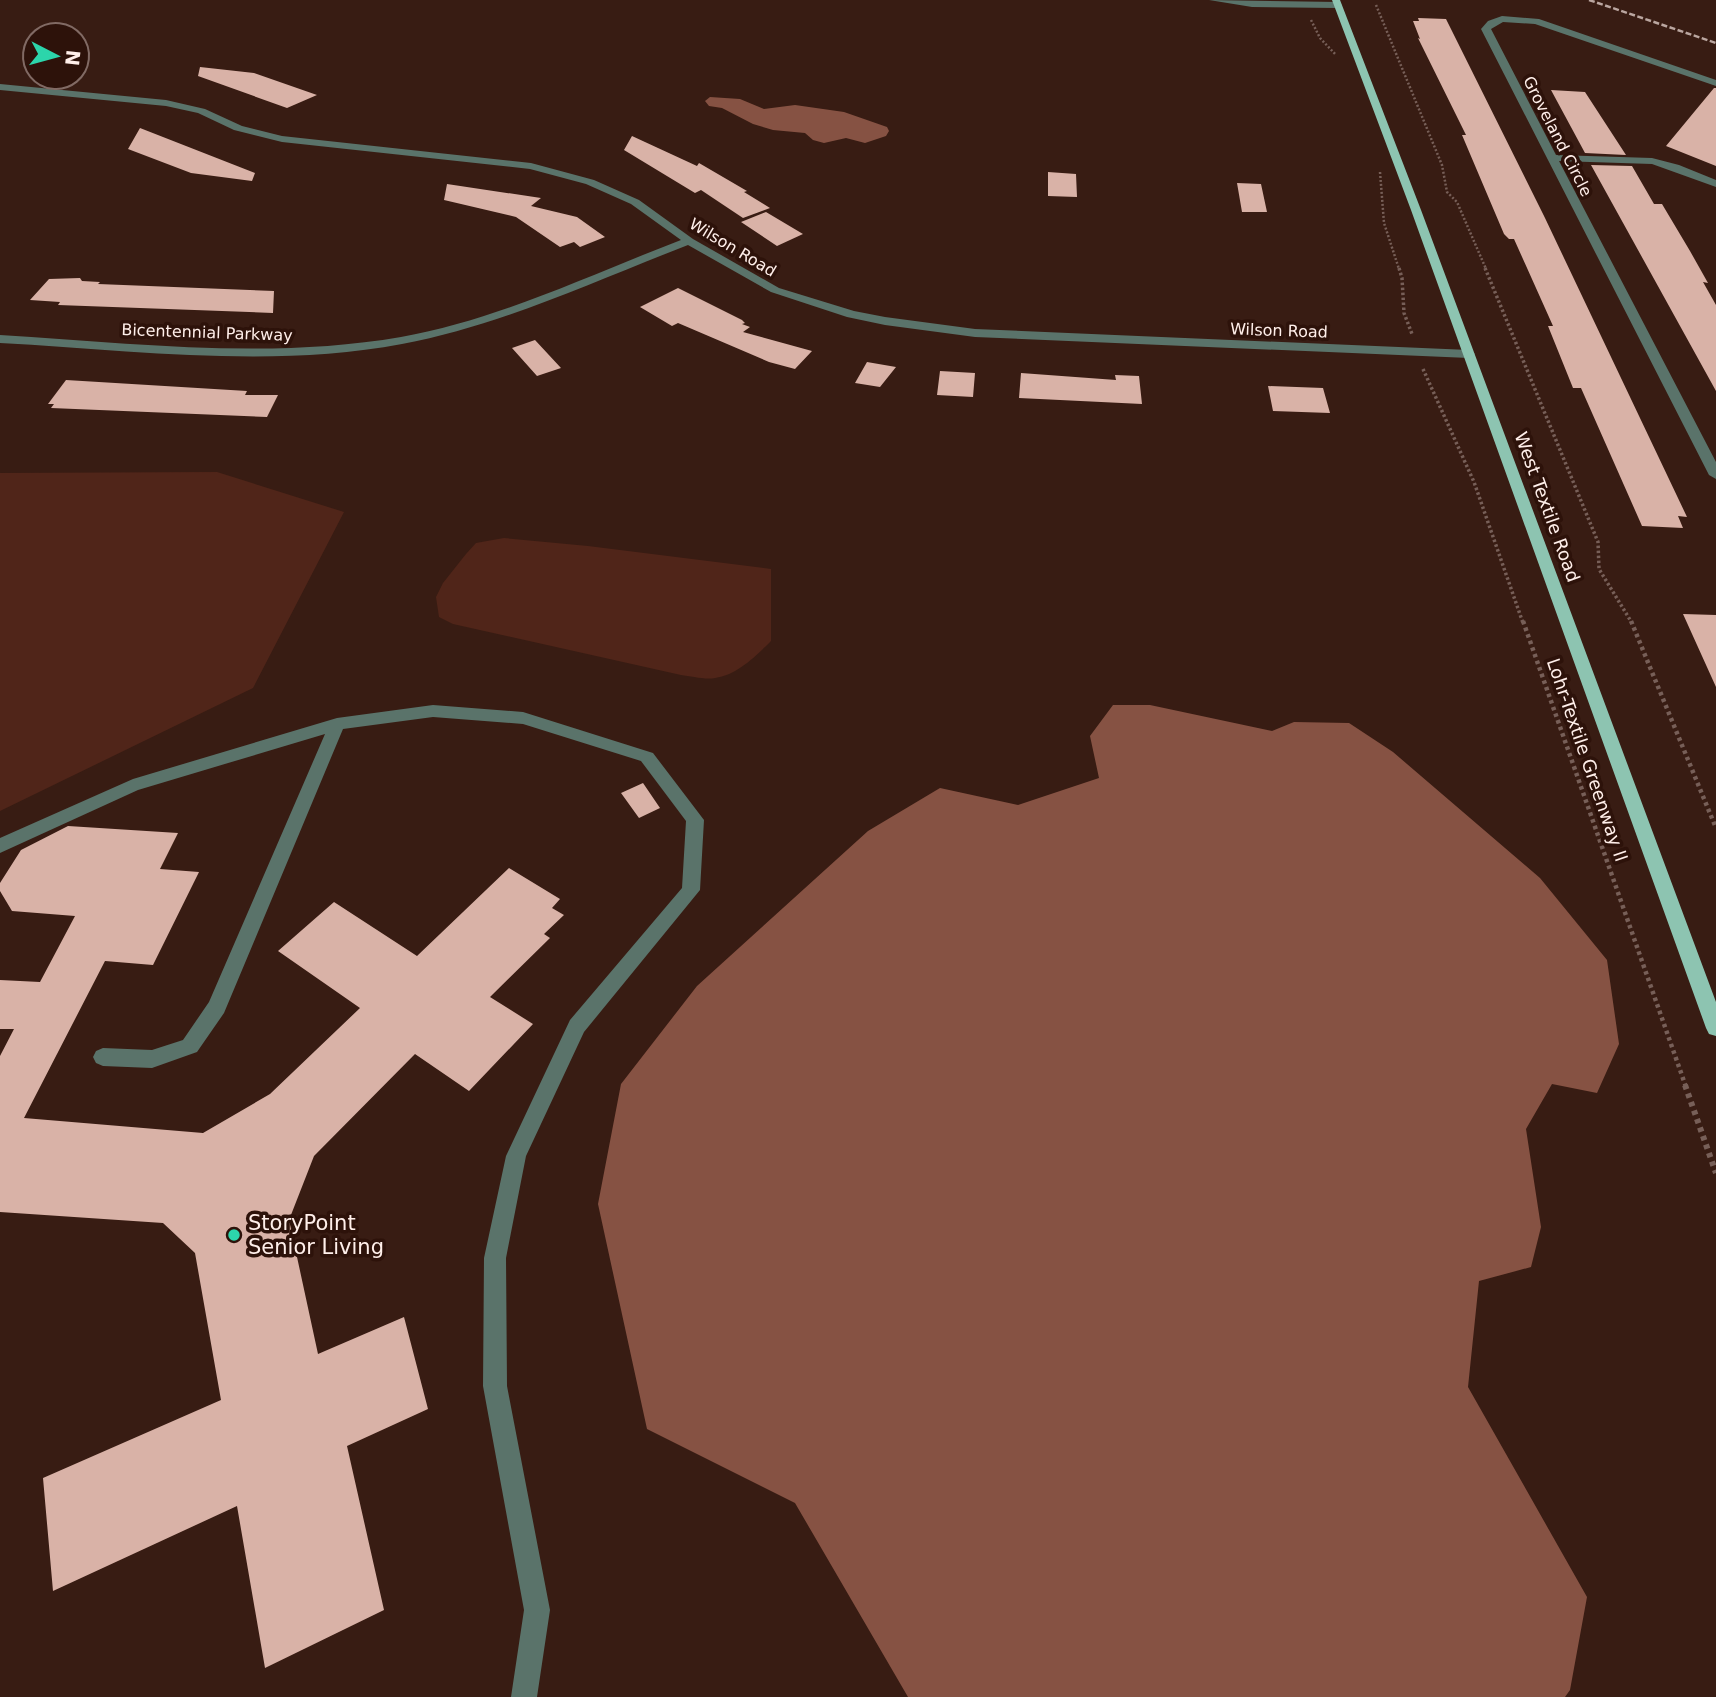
<svg xmlns="http://www.w3.org/2000/svg" width="1716" height="1697" viewBox="0 0 1716 1697" font-family="'DejaVu Sans',sans-serif">
	<style>
		.green { fill: #502519 }
		.water { fill: #865243 }
		.building { fill: #d9b2a7 }
		.lines { fill: none; stroke-linecap: round; stroke-linejoin: round }
		.path-far3 { stroke: #775f58; stroke-width: 2.5; stroke-dasharray: 2 2; stroke-linecap: butt }
		.path-far2 { stroke: #775f58; stroke-width: 3.5; stroke-dasharray: 2.5 2.5; stroke-linecap: butt }
		.path-far1 { stroke: #775f58; stroke-width: 4.5; stroke-dasharray: 3.5 3.5; stroke-linecap: butt }
		.path { stroke: #775f58; stroke-width: 6; stroke-dasharray: 4.5 4.5; stroke-linecap: butt }
		.minor { fill: #5a736a; fill-rule: evenodd }
		.major { fill: #8dc4b1; fill-rule: evenodd }
		.rail { stroke: #baa6a0; stroke-width: 2.5; stroke-dasharray: 6 2.5; stroke-linecap: butt }
		.poi-dot { fill: #2cd5ab; stroke: #2d120a; stroke-width: 2.5 }
		.labels { text-anchor: middle; stroke-width: 7; stroke-linejoin: round; paint-order: stroke }
		.far-street-label { font-size: 16px; fill: #ffefea; stroke: #2d120a }
		.street-label { font-size: 18px; fill: #ffefea; stroke: #2d120a }
		.near-poi-label { font-size: 21px; fill: #ffefea; stroke: #2d120a; text-anchor: start }
	</style>
	<rect width="100%" height="100%" fill="#381c13"/>
	<!-- green -->
	<path class="green" d="M217 472 344 512 253 688 0 811V473Z
		M504 538 588 546 771 569V641C756 656 737 675 715 678 705 680 691 676 681 675L453 624 439 617 436 597 443 583 466 554 476 543Z"/>
	<!-- water -->
	<path class="water" d="M710 97 740 99 764 109 795 105 844 112 887 127 889 131 886 136 865 143 846 138 824 143 813 140 805 133 773 130 753 124 722 108 709 106 705 101Z
		M1113 705H1150L1272 731 1294 722 1349 723 1393 752 1540 878 1607 960 1619 1044 1597 1093 1552 1084 1526 1129 1541 1227 1531 1267 1479 1281 1468 1387 1587 1597 1570 1690 1565 1697H908L795 1503 647 1429 598 1204 621 1084 697 986 868 831 940 788 1018 805 1099 778 1090 736Z"/>
	<!-- building -->
	<path class="building" d="M1418 18 1446 19 1545 218 1687 517 1678 516 1683 528 1642 526 1581 388H1573L1548 326H1553L1514 239H1509L1504 234 1462 135H1466L1418 38 1420 39 1413 21H1419Z
		M200 67 254 73 317 95 287 108 198 76Z
		M1714 88H1716V166L1666 146Z
		M1551 90 1585 92 1626 155 1585 153Z
		M140 128 255 173 252 181 191 173 128 149Z
		M632 136 697 166 699 163 747 191 744 192 770 208 743 218 701 190 695 193 624 150Z
		M1591 165 1632 166 1654 204H1662L1690 251 1708 283 1703 282 1716 305V391Z
		M1048 172 1076 174 1077 197 1048 196Z
		M1237 183 1261 184 1267 212H1242Z
		M447 184 541 198 531 206 577 217 605 237 580 247 574 242 560 247 516 217 444 200Z
		M766 212 803 234 777 246 741 222Z
		M80 278 82 281 100 282 98 284 274 291 273 313 58 305 60 302 30 300 49 279Z
		M678 288 742 320 745 323 742 324 750 327 743 332 812 351 795 369 769 362 678 323 672 326 640 307Z
		M535 340 561 368 537 376 512 348Z
		M867 362 896 367 880 387 855 383Z
		M940 371 975 373 973 397 937 395Z
		M1021 373 1116 380 1115 375 1139 376 1142 404 1019 398Z
		M66 380 247 391 245 395H278L267 417 51 408 54 404H48Z
		M1268 386 1323 388 1330 413 1273 411Z
		M1683 614 1716 615V687Z
		M643 783 660 808 639 818 621 793Z
		M68 826 178 833 160 869 199 872 153 965 105 961 24 1118 203 1133 270 1094 360 1008 278 951 334 902 417 956 509 868 560 899 552 908 564 915 544 934 550 938 490 997 533 1024 469 1091 415 1054 314 1156 289 1220 318 1354 404 1317 428 1409 347 1446 384 1610 265 1668 237 1506 53 1591 43 1478 221 1400 195 1253 163 1223 0 1212V1056L14 1029H0V980L40 982 75 916 12 911 0 891V883L21 850Z"/>
	<g class="lines">
		<!-- path-far3 -->
		<path class="path-far3" d="M1376 5 1442 165 1447 192 1457 202 1486 269
			M1311 20 1320 38 1336 55
			M1380 172 1384 223 1399 269"/>
		<!-- path-far2 -->
		<path class="path-far2" d="M1399 268 1402 278 1404 313 1412 334
			M1485 268 1598 542 1599 569 1632 623
			M1423 369 1474 482 1523 623"/>
		<!-- path-far1 -->
		<path class="path-far1" d="M1523 621 1686 1087
			M1631 621 1716 828"/>
		<!-- path -->
		<path class="path" d="M1685 1085 1716 1173"/>
		<!-- minor -->
		<path class="minor" d="M1209 0 1338 2 1342 5 1338 8 1252 7Z
			M1502 16 1539 19 1716 80V86L1535 24 1503 22 1491 29 1556 155 1652 158 1679 165 1716 180V187L1652 164 1559 161 1716 462V479L1709 475 1481 29 1488 21Z
			M0 84 166 100 205 109 242 126 282 136 531 163 594 180 639 200 693 239 779 288 854 311 885 317 975 329 1469 350 1475 354 1469 358 975 337 885 325 847 317 771 292 688 245C595 281 502 325 402 344 270 369 133 350 0 343V335C133 343 268 360 401 337 498 320 589 275 681 240L631 204 586 184 530 169 282 142 234 130 198 113 166 106 0 90Z
			M433 705 523 712 653 753 704 820 700 890 584 1032 526 1156 506 1258 507 1386 550 1610 537 1697H511L524 1610 483 1386 484 1258 506 1156 570 1020 682 888 686 821 641 761 523 724 433 717 343 729 224 1013 197 1052 152 1068 103 1066 96 1063 93 1057 96 1051 103 1048 152 1050 183 1040 209 1002 325 734 138 790 0 853V838L133 779 337 718Z"/>
		<!-- major -->
		<path class="major" d="M1332 0H1340L1421 210 1716 1002V1036L1709 1034 1706 1028 1411 210Z"/>
		<!-- rail -->
		<path class="rail" d="M1589 0 1716 43"/>
	</g>
	<!-- markers -->
	<circle class="poi-dot" cx="234" cy="1235" r="7"/>
	<g class="labels">
		<!-- far-street labels -->
		<g class="far-street-label">
			<text transform="translate(1558 136) rotate(63)" y="6">Groveland Circle</text>
			<text transform="translate(733 247) rotate(31)" y="6">Wilson Road</text>
			<text transform="translate(1279 330) rotate(2)" y="6">Wilson Road</text>
			<text transform="translate(207 332) rotate(2)" y="6">Bicentennial Parkway</text>
		</g>
		<!-- street labels -->
		<g class="street-label">
			<text transform="translate(1547 507) rotate(70)" y="6">West Textile Road</text>
			<text transform="translate(1587 760) rotate(71)" y="6">Lohr-Textile Greenway II</text>
		</g>
		<!-- near-poi labels -->
		<g class="near-poi-label">
			<text x="248" y="1230">StoryPoint<tspan x="248" dy="24">Senior Living</tspan></text>
		</g>
	</g>
	<!-- north arrow -->
	<g transform="translate(56 56) rotate(96)"><circle r="33" fill="#2d120a" stroke="#816a64" stroke-width="2"/>
	<path d="M0-5L12 26L0 18L-12 26Z" fill="#2cd5ab"/>
	<text y="-10" font-size="19" font-weight="bold" text-anchor="middle" fill="#ffefea">N</text>
	</g>
</svg>
